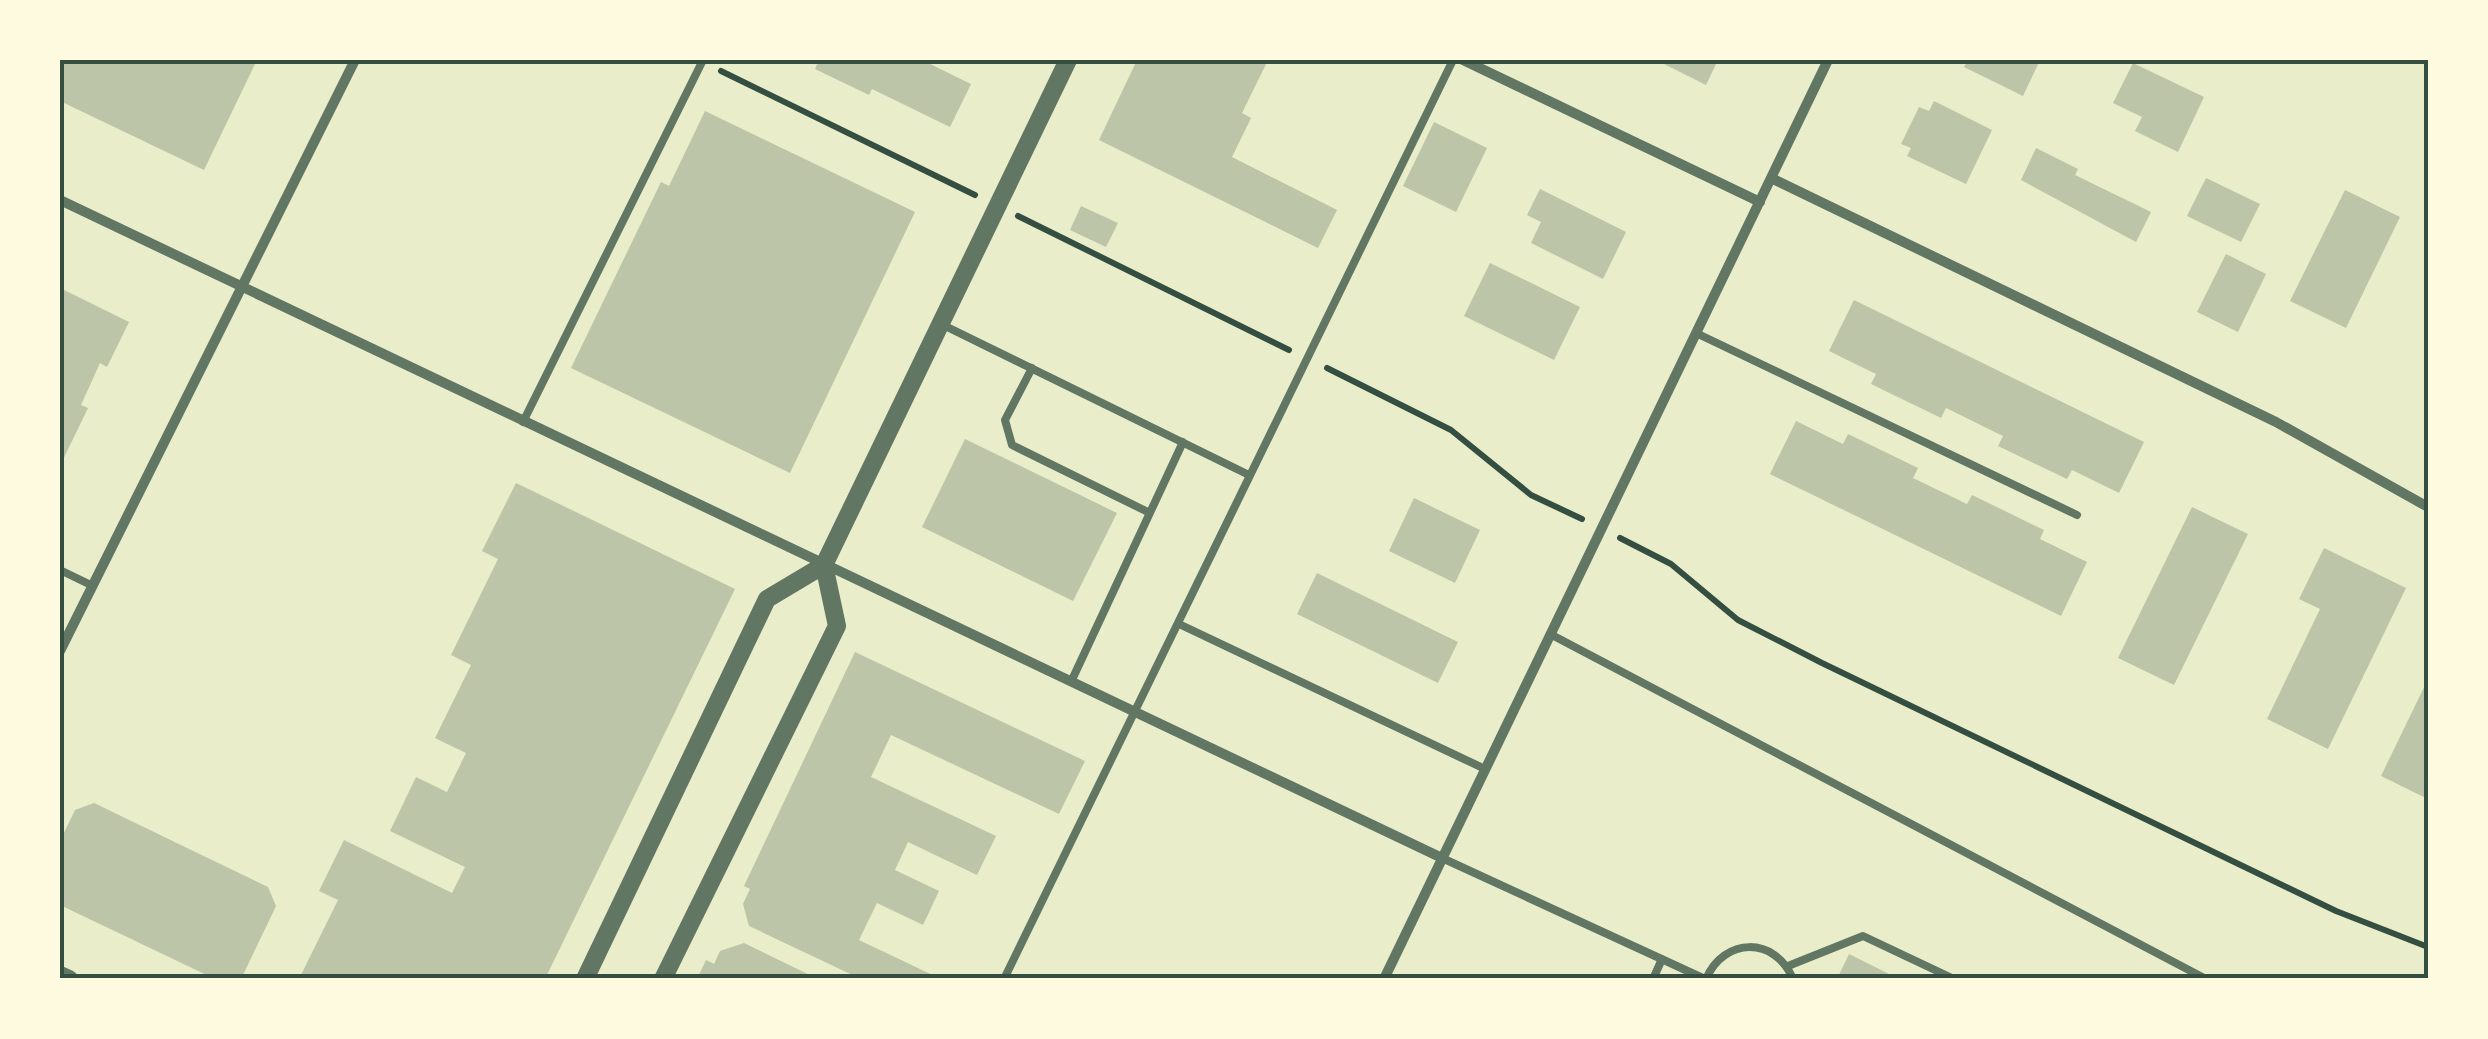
<svg xmlns="http://www.w3.org/2000/svg" width="2488" height="1039" viewBox="0 0 2488 1039" font-family="'DejaVu Sans',sans-serif">
	<style>
		.building { fill: #bcc5a7 }
		.lines { fill: none; stroke-linecap: round; stroke-linejoin: round }
		.path { stroke: #344e41; stroke-width: 6 }
		.service { stroke: #617663; stroke-width: 8 }
		.minor { stroke: #617663; stroke-width: 10 }
		.tertiary { stroke: #617663; stroke-width: 18 }
		.neatline { fill: none; stroke: #344e41; stroke-width: 4 }
	</style>
	<rect width="100%" height="100%" fill="#e9edc9"/>
	<!-- building -->
	<path class="building" d="M60 60H257L204 170 60 101Z
		M819 60H922L971 84 950 127 872 89 869 95 815 69Z
		M1137 60H1268L1242 113 1251 118 1232 157 1337 210 1318 248 1099 140Z
		M1656 60H1718L1706 85Z
		M1968 60H2040L2023 96 1964 67Z
		M2133 63 2204 97 2178 152 2135 131 2142 117 2113 103Z
		M1934 101 1992 130 1966 184 1907 156 1911 148 1901 144 1919 107 1929 111Z
		M705 111 915 212 790 473 571 368 661 182 669 186Z
		M1434 122 1487 148 1456 212 1403 186Z
		M2036 148 2078 169 2075 175 2151 212 2136 242 2021 180Z
		M2206 178 2260 204 2241 242 2187 216Z
		M1540 189 1626 232 1603 279 1531 243 1541 222 1527 215Z
		M2345 190 2400 217 2346 328 2290 301Z
		M1081 206 1118 223 1106 247 1070 230Z
		M2226 254 2266 274 2238 332 2197 312Z
		M1490 263 1580 307 1554 360 1464 316Z
		M60 288 129 322 107 367 100 363 81 405 88 408 60 466Z
		M1854 300 2144 442 2119 493 2072 470 2067 479 1998 446 2003 436 1946 408 1941 418 1871 384 1876 374 1829 351Z
		M1796 421 1843 444 1848 434 1918 468 1913 478 1967 504 1972 495 2044 530 2040 539 2087 562 2061 616 1770 474Z
		M965 439 1117 513 1073 601 922 527Z
		M516 483 735 589 545 979H299L338 900 319 891 344 840 452 893 465 867 390 831 416 777 447 792 466 753 435 738 471 665 451 655 498 559 482 551Z
		M1414 498 1480 530 1455 583 1389 551Z
		M2192 507 2248 534 2174 685 2118 658Z
		M2324 548 2406 588 2328 749 2267 719 2320 609 2299 599Z
		M1317 573 1458 642 1438 683 1297 614Z
		M855 652 1085 761 1059 814 891 735 871 777 996 836 977 875 908 842 895 870 939 891 923 925 877 903 859 940 941 979H861L749 926 743 904 750 889 744 886Z
		M2428 679V799L2381 776Z
		M94 803 268 887 276 906 243 975 215 979 60 905V841L75 810Z
		M744 943 818 979H697L706 960 714 964 720 951Z
		M1849 954 1899 979H1837Z"/>
	<g class="lines">
		<!-- path -->
		<path class="path" d="M721 71 975 195
			M1018 216 1289 350
			M1327 368 1451 430 1531 495 1582 519
			M1620 538 1671 564 1738 620 1822 663 2336 911 2428 947"/>
		<!-- service -->
		<path class="service" d="M941 324 1249 475
			M1696 333 2077 515
			M1032 368 1005 420 1012 445 1150 513
			M523 422 703 60
			M60 570 93 586
			M1179 624 1485 769
			M1550 634 2206 979
			M1071 682 1183 442
			M1442 858 1705 979
			M1788 966 1863 936 1954 979
			M1004 979 1453 60
			M1653 979 1662 959
			M1706 979C1724 937 1775 936 1793 979"/>
		<!-- minor -->
		<path class="minor" d="M1463 60 1760 202
			M1771 178 2276 422 2428 507
			M60 200 1442 858
			M60 651 355 60
			M1384 979 1828 60"/>
		<!-- tertiary -->
		<path class="tertiary" d="M60 975 69 979
			M585 979 767 599 824 565 1068 60
			M663 979 837 626 824 565"/>
	</g>
	<!-- border -->
	<rect width="2488" height="1039" fill="none" stroke="#fefae0" stroke-width="125"/>
	<rect x="62" y="62" width="2364" height="914" class="neatline"/>
</svg>
